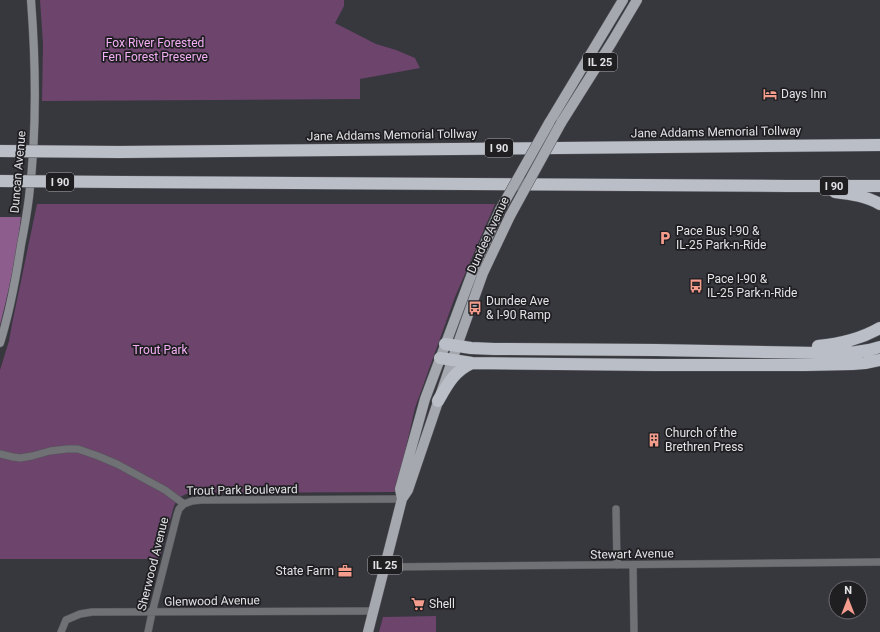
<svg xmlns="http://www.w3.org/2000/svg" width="880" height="632" viewBox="0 0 880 632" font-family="Roboto,sans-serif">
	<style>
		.green { fill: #6c446c }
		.forest { fill: #8d5e8d }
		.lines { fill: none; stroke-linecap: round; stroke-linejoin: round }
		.street-casing { stroke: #56565c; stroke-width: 8 }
		.secondary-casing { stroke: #56565c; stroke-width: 9 }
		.primary-casing { stroke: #56565c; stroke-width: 11 }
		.highway-casing { stroke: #56565c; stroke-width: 13 }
		.street { stroke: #6f7174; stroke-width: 7 }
		.secondary { stroke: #8d9095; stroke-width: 8 }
		.primary { stroke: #a5a8af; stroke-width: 10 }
		.highway { stroke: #babec6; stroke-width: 12 }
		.primary-bridge-casing { stroke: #56565c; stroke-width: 11; stroke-linecap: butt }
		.highway-bridge-casing { stroke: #56565c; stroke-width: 13; stroke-linecap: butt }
		.primary-bridge { stroke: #a5a8af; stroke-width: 10 }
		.highway-bridge { stroke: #babec6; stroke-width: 12 }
		.labels { text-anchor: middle; stroke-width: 3.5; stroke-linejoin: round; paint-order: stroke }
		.shield { fill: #1f1f22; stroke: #a8a8ac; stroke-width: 1 }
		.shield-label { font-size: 11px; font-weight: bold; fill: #e2e2e7 }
		.park-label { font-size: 12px; fill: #f5aff5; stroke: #1f1f22 }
		.poi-label { font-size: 12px; fill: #e2e2e7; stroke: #1f1f22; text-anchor: start }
		.street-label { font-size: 12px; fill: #e2e2e7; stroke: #1f1f22 }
	</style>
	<rect width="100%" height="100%" fill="#37373e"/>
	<!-- green -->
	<path class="green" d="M40 0H344V6L335 23 376 44 396 50 415 58 420 68 360 79V99L42 101 43 44Z
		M37 204H495L455 297 415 408 396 492 203 493C189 493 181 492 174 506L159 559H0V370L9 341 12 324Z
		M436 616V632H379L383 617Z"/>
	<!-- forest -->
	<path class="forest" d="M0 217H21C17 254 9 290 0 325Z"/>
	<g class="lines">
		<!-- street casing -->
		<g class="street-casing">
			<path id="street" d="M0 454 13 457 20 458 32 456 50 451 67 449H78L98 456 117 464 165 490 184 504 192 501 201 500 402 499
				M616 509 617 565
				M633 565 634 632
				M385 567 880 562
				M61 632 66 620 80 614 92 612 373 611
				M148 632 152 613 177 515 179 509 184 504"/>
		</g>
		<!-- secondary casing -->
		<g class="secondary-casing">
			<path id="secondary" d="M0 343C10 311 16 278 21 245 24 230 27 213 29 197 37 132 36 65 31 0"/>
		</g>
		<!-- primary casing -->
		<g class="primary-casing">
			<path id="primary" d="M549 123 623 0
				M561 123 612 42 637 0
				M402 499 400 489 425 399 474 268 500 210
				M368 632 402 499 408 490 457 346 483 273 510 216"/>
		</g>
		<!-- highway casing -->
		<g class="highway-casing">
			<path id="highway" d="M119 152 880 145
				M120 182 788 186H880
				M835 192C851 194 866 196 880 204
				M445 344 471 348 494 349 656 350 817 353 856 352 869 350 880 347
				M818 346C840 344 861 339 880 328
				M440 358 472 363 656 365H805L852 364 865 363 880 360
				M438 401C447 385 454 371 472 363"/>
		</g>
		<!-- street -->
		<use href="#street" class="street"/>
		<!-- secondary -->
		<use href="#secondary" class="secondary"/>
		<!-- primary -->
		<use href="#primary" class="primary"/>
		<!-- highway -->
		<use href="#highway" class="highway"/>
		<!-- primary-bridge casing -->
		<g class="primary-bridge-casing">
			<path id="primary-bridge" d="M500 210 549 123
				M510 216 561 123"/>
		</g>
		<!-- highway-bridge casing -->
		<g class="highway-bridge-casing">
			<path id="highway-bridge" d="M0 151 119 152
				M0 181 120 182"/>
		</g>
		<!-- primary-bridge -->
		<use href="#primary-bridge" class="primary-bridge"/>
		<!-- highway-bridge -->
		<use href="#highway-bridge" class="highway-bridge"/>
	</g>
	<!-- icons -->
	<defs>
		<g id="hotel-bare" transform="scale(1.08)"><path d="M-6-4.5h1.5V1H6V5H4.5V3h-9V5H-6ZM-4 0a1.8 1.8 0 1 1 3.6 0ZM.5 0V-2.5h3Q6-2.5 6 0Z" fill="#f49d8d" stroke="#1f1f22" stroke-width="2.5" paint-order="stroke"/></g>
		<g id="parking-bare" transform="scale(1.08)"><path d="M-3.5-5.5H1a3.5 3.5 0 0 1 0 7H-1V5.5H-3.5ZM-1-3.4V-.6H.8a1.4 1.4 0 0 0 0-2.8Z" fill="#f49d8d" stroke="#1f1f22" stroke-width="2.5" paint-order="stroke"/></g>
		<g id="bus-bare" transform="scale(1.08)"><path d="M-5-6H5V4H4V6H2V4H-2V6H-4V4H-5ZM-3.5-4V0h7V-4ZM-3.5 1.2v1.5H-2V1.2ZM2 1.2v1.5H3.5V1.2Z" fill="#f49d8d" stroke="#1f1f22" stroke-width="2.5" paint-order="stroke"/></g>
		<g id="building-bare" transform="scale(1.08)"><path d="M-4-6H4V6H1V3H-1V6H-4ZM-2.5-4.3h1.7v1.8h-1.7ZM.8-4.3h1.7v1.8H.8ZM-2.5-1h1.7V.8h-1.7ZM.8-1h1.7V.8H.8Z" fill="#f49d8d" stroke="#1f1f22" stroke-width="2.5" paint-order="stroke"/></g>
		<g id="office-bare" transform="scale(1.08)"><path d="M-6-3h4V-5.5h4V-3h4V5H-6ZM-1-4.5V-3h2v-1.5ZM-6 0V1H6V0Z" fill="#f49d8d" stroke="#1f1f22" stroke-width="2.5" paint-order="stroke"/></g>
		<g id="supermarket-bare" transform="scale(1.08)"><path d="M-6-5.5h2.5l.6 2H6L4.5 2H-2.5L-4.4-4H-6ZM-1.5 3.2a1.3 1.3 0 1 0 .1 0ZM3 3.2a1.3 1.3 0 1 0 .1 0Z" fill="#f49d8d" stroke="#1f1f22" stroke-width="2.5" paint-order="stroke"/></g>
	</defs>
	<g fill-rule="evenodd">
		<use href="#hotel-bare" x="770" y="94"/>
		<use href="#parking-bare" x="665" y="238"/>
		<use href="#bus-bare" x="696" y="286"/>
		<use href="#bus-bare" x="475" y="308"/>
		<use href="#building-bare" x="654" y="440"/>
		<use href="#office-bare" x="345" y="571"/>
		<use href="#supermarket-bare" x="418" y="604"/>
	</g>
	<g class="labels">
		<!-- shield labels -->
		<g class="shield">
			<rect x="583" y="53" width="34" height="18" rx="3"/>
			<rect x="485" y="139" width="28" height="18" rx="3"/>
			<rect x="46" y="173" width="28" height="18" rx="3"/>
			<rect x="820" y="177" width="28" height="18" rx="3"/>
			<rect x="368" y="556" width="34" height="18" rx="3"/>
		</g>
		<g class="shield-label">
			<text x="600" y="66">IL 25</text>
			<text x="499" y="152">I 90</text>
			<text x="60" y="186">I 90</text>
			<text x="834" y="190">I 90</text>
			<text x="385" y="569">IL 25</text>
		</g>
		<!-- park labels -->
		<g class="park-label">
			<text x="155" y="47">Fox River Forested<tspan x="155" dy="14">Fen Forest Preserve</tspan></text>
			<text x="160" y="354">Trout Park</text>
		</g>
		<!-- poi labels -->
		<g class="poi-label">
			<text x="781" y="98">Days Inn</text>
			<text x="676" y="235">Pace Bus I-90 &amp;<tspan x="676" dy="14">IL-25 Park-n-Ride</tspan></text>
			<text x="707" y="283">Pace I-90 &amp;<tspan x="707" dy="14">IL-25 Park-n-Ride</tspan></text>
			<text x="486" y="305">Dundee Ave<tspan x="486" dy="14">&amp; I-90 Ramp</tspan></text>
			<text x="665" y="437">Church of the<tspan x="665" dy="14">Brethren Press</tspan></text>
			<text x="334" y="575" text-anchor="end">State Farm</text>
			<text x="429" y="608">Shell</text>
		</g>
		<!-- street labels -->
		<g class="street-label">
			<text transform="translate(716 132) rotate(-1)" y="4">Jane Addams Memorial Tollway</text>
			<text transform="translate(392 135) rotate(-1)" y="4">Jane Addams Memorial Tollway</text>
			<text transform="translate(18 172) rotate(-85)" y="4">Duncan Avenue</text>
			<text transform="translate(488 235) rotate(-65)" y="4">Dundee Avenue</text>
			<text transform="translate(242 490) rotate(-1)" y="4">Trout Park Boulevard</text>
			<text transform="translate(632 554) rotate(-1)" y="4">Stewart Avenue</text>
			<text transform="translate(153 564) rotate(-76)" y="4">Sherwood Avenue</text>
			<text transform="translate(212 601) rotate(-1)" y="4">Glenwood Avenue</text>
		</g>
	</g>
	<!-- north arrow -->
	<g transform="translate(848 600)"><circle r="19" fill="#1f1f22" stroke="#6d6d71"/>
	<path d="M0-3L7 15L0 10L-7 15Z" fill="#f49d8d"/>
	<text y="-6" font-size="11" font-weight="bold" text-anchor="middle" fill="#e2e2e7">N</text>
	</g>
</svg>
